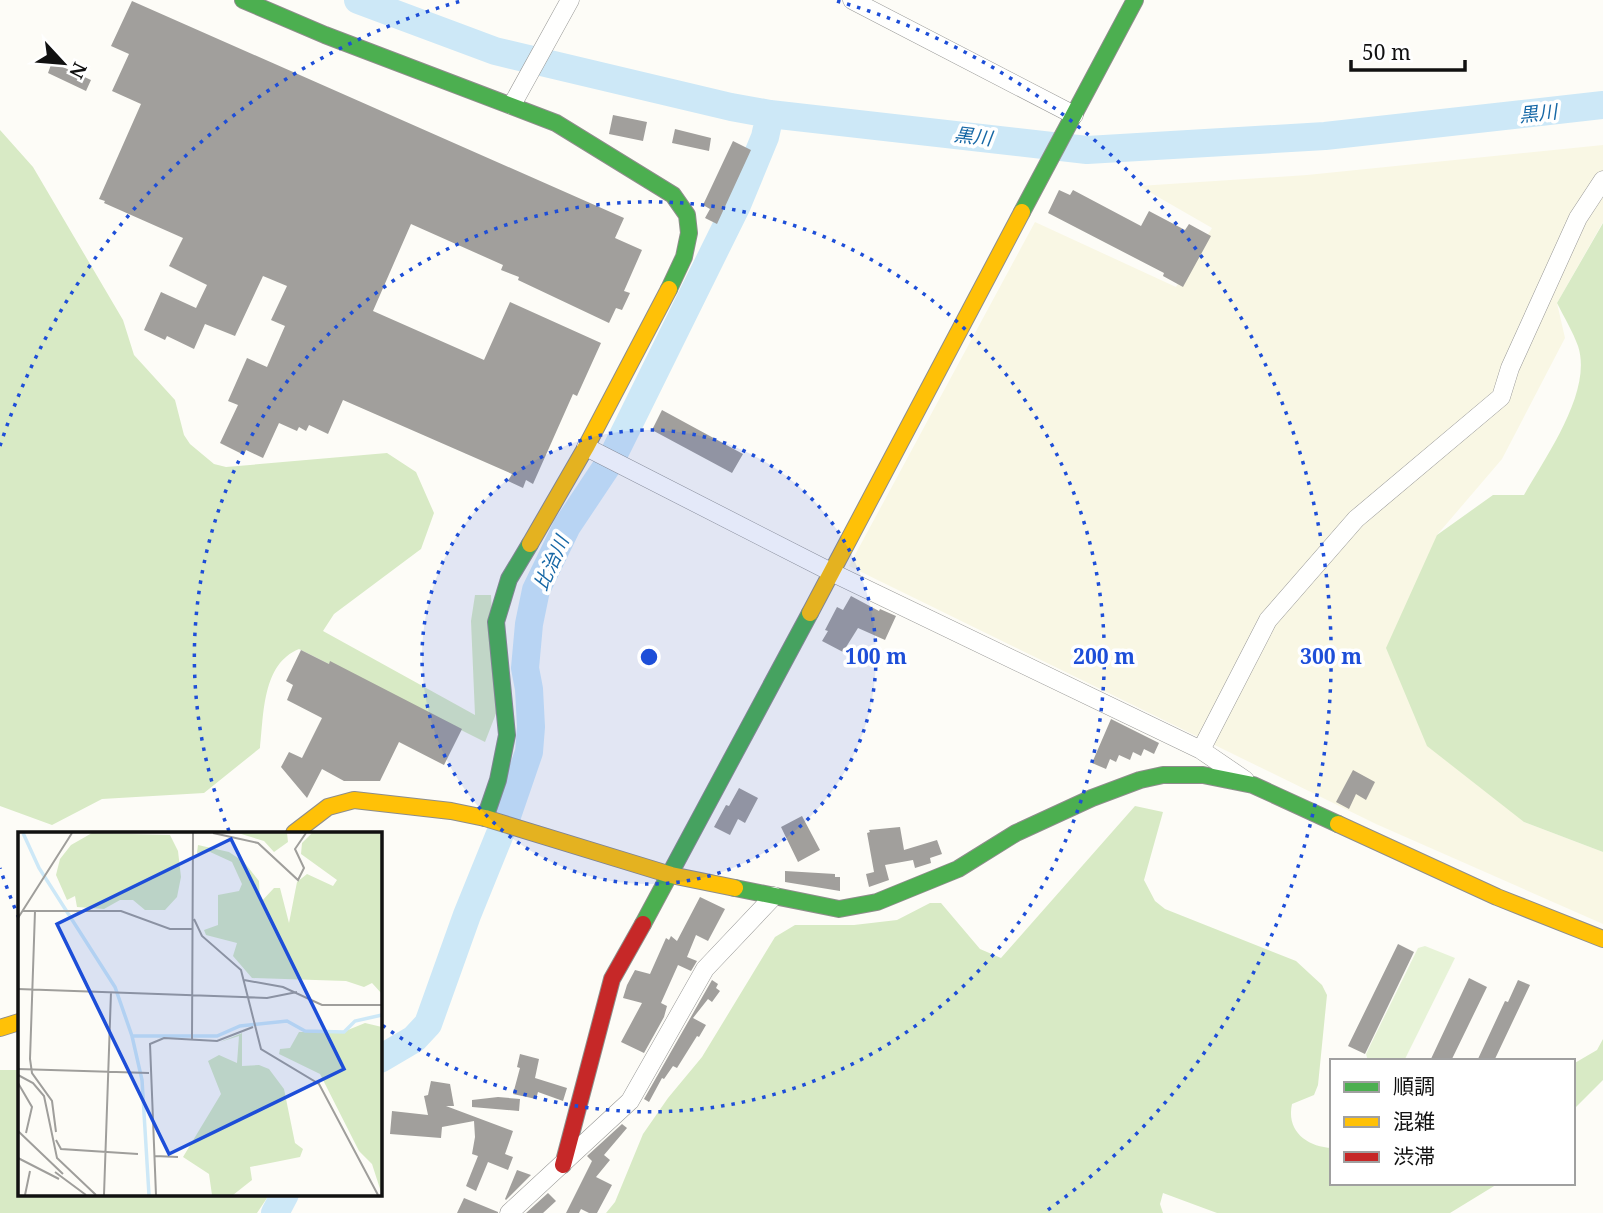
<svg xmlns="http://www.w3.org/2000/svg" width="1603" height="1213" viewBox="0 0 1603 1213" font-family="'Noto Serif','Noto Sans JP',serif">
	<style>
		.farmland { fill: #f9f7e4 }
		.green { fill: #e7f3d7 }
		.forest { fill: #d8eac5 }
		.lines { fill: none; stroke-linecap: round; stroke-linejoin: round }
		.river { stroke: #cde8f7; stroke-width: 28 }
		.building { fill: #a19f9c }
		.street-casing { stroke: #979795; stroke-width: 19 }
		.fast-casing { stroke: #8e8d8b; stroke-width: 18 }
		.slow-casing { stroke: #8e8d8b; stroke-width: 18 }
		.jam-casing { stroke: #8e8d8b; stroke-width: 18 }
		.street { stroke: #fffffe; stroke-width: 18 }
		.fast { stroke: #4caf50; stroke-width: 16 }
		.slow { stroke: #ffc107; stroke-width: 16 }
		.jam { stroke: #c62828; stroke-width: 16 }
		.ring { fill: none; stroke: #1d4ed8; stroke-width: 3.5; stroke-dasharray: 3.5 7 }
		.labels { text-anchor: middle; stroke-width: 7; stroke-linejoin: round; paint-order: stroke }
		.water-label { font-size: 19px; font-style: italic; fill: #1768a6; stroke: #fff }
		.inset-river { fill: none; stroke: #cde8f7; stroke-width: 3.5 }
		.inset-road { fill: none; stroke: #9f9e9b; stroke-width: 2 }
		.view { fill: #1d4ed8; fill-opacity: 0.15; stroke: #1d4ed8; stroke-width: 3.5 }
		.inset-edge { fill: none; stroke: #111; stroke-width: 3.5 }
		.centre { fill: #1d4ed8; stroke: #fff; stroke-width: 3.5 }
		.ring-label { font-size: 21px; text-anchor: middle; font-weight: bold; fill: #1d4ed8; stroke: #fff; stroke-width: 7; stroke-linejoin: round; paint-order: stroke }
	</style>
	<rect width="100%" height="100%" fill="#fdfcf7"/>
	<!-- farmland -->
	<path class="farmland" d="M1603 145V222L1557 303 1565 338 1502 459 1437 535 1524 822 1603 852V924L1376 824 849 566 1035 222 1176 287 1212 228 1139 186 1307 175Z"/>
	<!-- green -->
	<path class="green" d="M1425 946 1455 958 1404 1061H1368L1366 1054 1418 948Z"/>
	<!-- forest -->
	<path class="forest" d="M0 130 33 167 123 320 134 355 175 400 184 435 190 444 214 464 226 467 387 453 416 472 434 513 421 549 334 614 323 631 475 715 471 621 475 595H491L497 711 485 742 299 649C262 664 264 714 260 748L204 793 102 799 52 825 0 806Z
		M1603 223V852L1524 822 1427 746 1386 648 1437 535 1493 495H1524C1546 456 1593 391 1578 346 1573 332 1564 317 1557 303Z
		M1135 806 1163 812 1144 880 1155 901 1165 909 1296 961 1322 985 1327 995 1318 1085 1314 1095 1292 1104C1286 1131 1307 1147 1332 1148V1183H1499L1450 1213H1217L1163 1193 1160 1204 1163 1213H606L615 1202 643 1134 668 1098 702 1057 775 937 795 925H854L897 920 930 903H941L980 949 1001 958Z
		M1603 1039V1080L1573 1110V1064L1597 1050Z
		M0 1070H19V1194L269 1195 257 1213H0Z"/>
	<g class="lines">
		<!-- river -->
		<path class="river" d="M358 0 495 51 731 107 770 114 1087 150 1325 136 1603 105
			M380 1059 414 1039 428 1024 467 915 506 819 529 752 531 727 529 689 525 668 529 624 536 590 567 526 611 460 737 205 765 137 770 114
			M275 1213 285 1194"/>
	</g>
	<!-- building -->
	<path class="building" d="M132 1 624 218 615 238 642 250 624 291 630 293 622 310 616 308 609 323 518 280 519 277 501 270 503 265 411 224 373 311 484 360 510 302 601 343 577 396 573 394 533 484 526 480 523 488 508 481 512 474 343 400 328 434 309 425 306 431 299 427 297 431 279 423 263 458 246 450 244 455 220 443 238 405 228 401 247 358 267 367 285 326 271 320 287 286 263 276 235 336 205 324 194 349 167 336 165 340 144 330 161 292 196 308 207 285 169 266 183 238 104 203 105 201 99 199 141 104 112 91 129 54 111 46Z
		M52 62 91 80 86 91 48 73Z
		M613 115 647 122 643 141 609 134Z
		M675 129 711 138 709 151 672 143Z
		M733 141 751 150 717 224 705 218 710 209 703 205Z
		M1059 190 1070 195 1073 190 1141 226 1149 211 1185 230 1189 224 1211 236 1183 287 1163 276 1164 273 1048 213Z
		M662 410 743 454 732 473 652 430Z
		M851 596 879 611 880 609 896 616 885 640 858 628 843 652 822 641 828 631 825 630 837 607 843 610Z
		M301 650 329 664 330 661 462 729 444 765 399 742 380 781H344L322 769 307 798 281 767 289 752 302 758 322 718 287 700 293 685 286 681Z
		M1111 719 1159 743 1154 754 1144 749 1141 756 1133 752 1130 760 1119 755 1116 762 1110 759 1106 769 1092 763Z
		M1353 770 1375 782 1366 800 1356 794 1349 809 1336 802Z
		M739 788 758 798 745 823 738 819 730 835 714 827 726 805 729 806Z
		M802 816 820 850 798 862 781 827Z
		M900 827 904 850 937 840 942 854 930 858 931 863 915 868 913 860 885 865 889 880 869 887 866 874 874 872 867 833 870 832 869 830Z
		M785 871 835 874V877H840V891L785 882Z
		M700 897 725 909 708 941 696 935 687 957 697 961 691 971 678 965 661 1003 667 1006 664 1017 644 1053 621 1042 642 1003 623 998 627 985 635 970 650 974 666 938 669 940 671 936 677 941Z
		M1398 944 1414 952 1365 1054 1348 1046Z
		M1469 978 1487 987 1451 1061H1430Z
		M712 980 718 984 716 988 720 991 712 1002 708 999 693 1018 706 1025 699 1037 697 1036 677 1068 673 1066 664 1079 662 1078 649 1102 644 1099Z
		M1518 980 1530 985 1494 1061H1477L1505 1001 1508 1002Z
		M520 1054 539 1059 535 1078 567 1088 563 1101 538 1092 536 1099 513 1094 520 1068 517 1067Z
		M431 1081 450 1084 454 1106H446L513 1131 505 1154 513 1157 508 1170 488 1162 476 1191 466 1186 478 1156 472 1154 475 1137 474 1121 442 1127 441 1138 390 1134 392 1111 428 1115 424 1096 428 1095Z
		M498 1097 520 1099 519 1111 472 1107V1100Z
		M622 1124 627 1128 604 1155 610 1160 596 1177 612 1185 597 1213H589L581 1209 579 1213H566L592 1161 587 1156Z
		M517 1170 531 1175 506 1200 505 1199Z
		M548 1193 556 1201 543 1213H526Z
		M464 1198 498 1212V1213H457Z"/>
	<g class="lines">
		<!-- street casing -->
		<g class="street-casing">
			<path id="street" d="M852 0 1074 115
				M512 105 570 0
				M586 447 831 572 1201 750 1245 780
				M1201 750 1268 620 1356 519 1501 397 1510 368 1578 218 1603 180
				M509 1213 630 1101 705 969 774 896"/>
		</g>
		<!-- fast casing -->
		<g class="fast-casing">
			<path id="fast" d="M243 0 325 35 556 123 673 195 687 215 689 233 684 257 669 289
				M1022 212 1135 0
				M485 818 498 780 507 735 496 622 509 579 530 544
				M735 888 839 909 877 902 958 869 1016 833 1092 798 1140 780 1163 775H1203L1253 785 1338 824
				M643 924 810 613"/>
		</g>
		<!-- slow casing -->
		<g class="slow-casing">
			<path id="slow" d="M530 544 586 447 669 289
				M810 613 1022 212
				M1338 824 1497 897 1603 939
				M294 833 328 807 354 800 451 811 485 818 671 875 735 888
				M0 1028 19 1022"/>
		</g>
		<!-- jam casing -->
		<g class="jam-casing">
			<path id="jam" d="M563 1165 612 979 643 924"/>
		</g>
		<!-- street -->
		<use href="#street" class="street"/>
		<!-- fast -->
		<use href="#fast" class="fast"/>
		<!-- slow -->
		<use href="#slow" class="slow"/>
		<!-- jam -->
		<use href="#jam" class="jam"/>
	</g>
	<!-- distance rings -->
	<circle cx="649" cy="657" r="227" fill="#1d4ed8" fill-opacity=".12"/>
	<g class="ring">
		<circle cx="649" cy="657" r="227"/>
		<path d="M229 831A455 455 0 1 1 382 1025"/>
		<path d="M19 918A682 682 0 0 1 0 868M0 446A682 682 0 0 1 461 1M837 1A682 682 0 0 1 1045 1212"/>
	</g>
	<g class="labels">
		<!-- water labels -->
		<g class="water-label">
			<text transform="translate(1538 113) rotate(-6)" y="7">黒川</text>
			<text transform="translate(973 136) rotate(7)" y="7">黒川</text>
			<text transform="translate(551 563) rotate(-66)" y="7">比治川</text>
		</g>
	</g>
	<!-- overview -->
	<g transform="translate(18 832)">
		<rect width="364" height="364" fill="#fdfcf7"/>
		<path d="M74 1 152 3 160 19 163 45 159 65 147 78H127L115 68H102L86 77 59 75 57 64 49 68 38 43 42 27 53 13ZM220 1H269L270 10 256 20 246 9ZM294 1H364V162L354 151 346 155 328 149 234 146 215 124 219 111 188 103 186 98 200 93V63L221 59 224 52 214 30 190 19 179 21 180 13 211 20 226 30 241 49 242 71 256 56H262L271 91 279 50 289 42 315 54 319 48 283 22 284 11ZM347 191 364 195V363L354 332 341 319 302 242 261 222 262 217 272 216 281 200H325ZM224 201V234L241 233 251 237 266 257 277 311 285 317 282 325 232 335 234 348 215 363H194L191 342 165 325 203 262 190 229 201 223 219 231 221 204 202 210Z" fill="#d8eac5"/>
		<path class="inset-river" d="M5 1 21 36 97 155 114 204 124 248 131 363M114 204H199L222 194 269 189 287 199 326 200 337 189 364 183"/>
		<path class="inset-road" d="M195 1 240 11 280 48 286 36 277 17 288 1M5 79H103L152 97H175M17 79 12 227 14 241 34 269 38 300M0 86 54 1M176 87 184 104 223 138 243 217 301 252 360 363M226 148 265 155 304 173H364M0 157 249 166 279 160M174 207 175 1M0 237 131 241M0 243 15 251 26 264 39 326 78 363M0 251 14 275 8 301M0 299 45 342M38 308 43 317 120 322M137 324 160 325M0 326 41 347M37 340 68 363M7 363 12 339M86 363 93 160M138 363 132 212 146 206 199 209 235 195"/>
		<path class="view" d="M213 7 326 237 151 322 39 92Z"/>
		<rect width="364" height="364" class="inset-edge"/>
	</g>
	<circle cx="649" cy="657" r="10" class="centre"/>
	<g class="ring-label">
		<text x="876" y="664">100 m</text>
		<text x="1104" y="664">200 m</text>
		<text x="1331" y="664">300 m</text>
	</g>
	<!-- legend -->
	<rect x="1330" y="1059" width="245" height="126" fill="#ffffff" stroke="#a0a0a0" stroke-width="2"/>
	<rect x="1344" y="1082" width="35" height="10" fill="#4caf50" stroke="#a0a0a0" stroke-width="2"/>
	<text x="1393" y="1094" font-size="21" fill="#111111">順調</text>
	<rect x="1344" y="1117" width="35" height="10" fill="#ffc107" stroke="#a0a0a0" stroke-width="2"/>
	<text x="1393" y="1129" font-size="21" fill="#111111">混雑</text>
	<rect x="1344" y="1152" width="35" height="10" fill="#c62828" stroke="#a0a0a0" stroke-width="2"/>
	<text x="1393" y="1164" font-size="21" fill="#111111">渋滞</text>
	<!-- north arrow -->
	<g transform="translate(63 63) rotate(116)" stroke="#ffffff" stroke-width="5" paint-order="stroke">
	<path d="M0-5L12 26L0 18L-12 26Z" fill="#111111"/>
	<text y="-10" font-size="19" font-weight="bold" text-anchor="middle" fill="#111111">N</text>
	</g>
	<!-- scale -->
	<path d="M1351 60v10h114v-10" fill="none" stroke="#111111" stroke-width="3.5"/>
	<text x="1362" y="60" font-size="21" fill="#111111" stroke="#ffffff" stroke-width="5" paint-order="stroke">50 m</text>
</svg>
